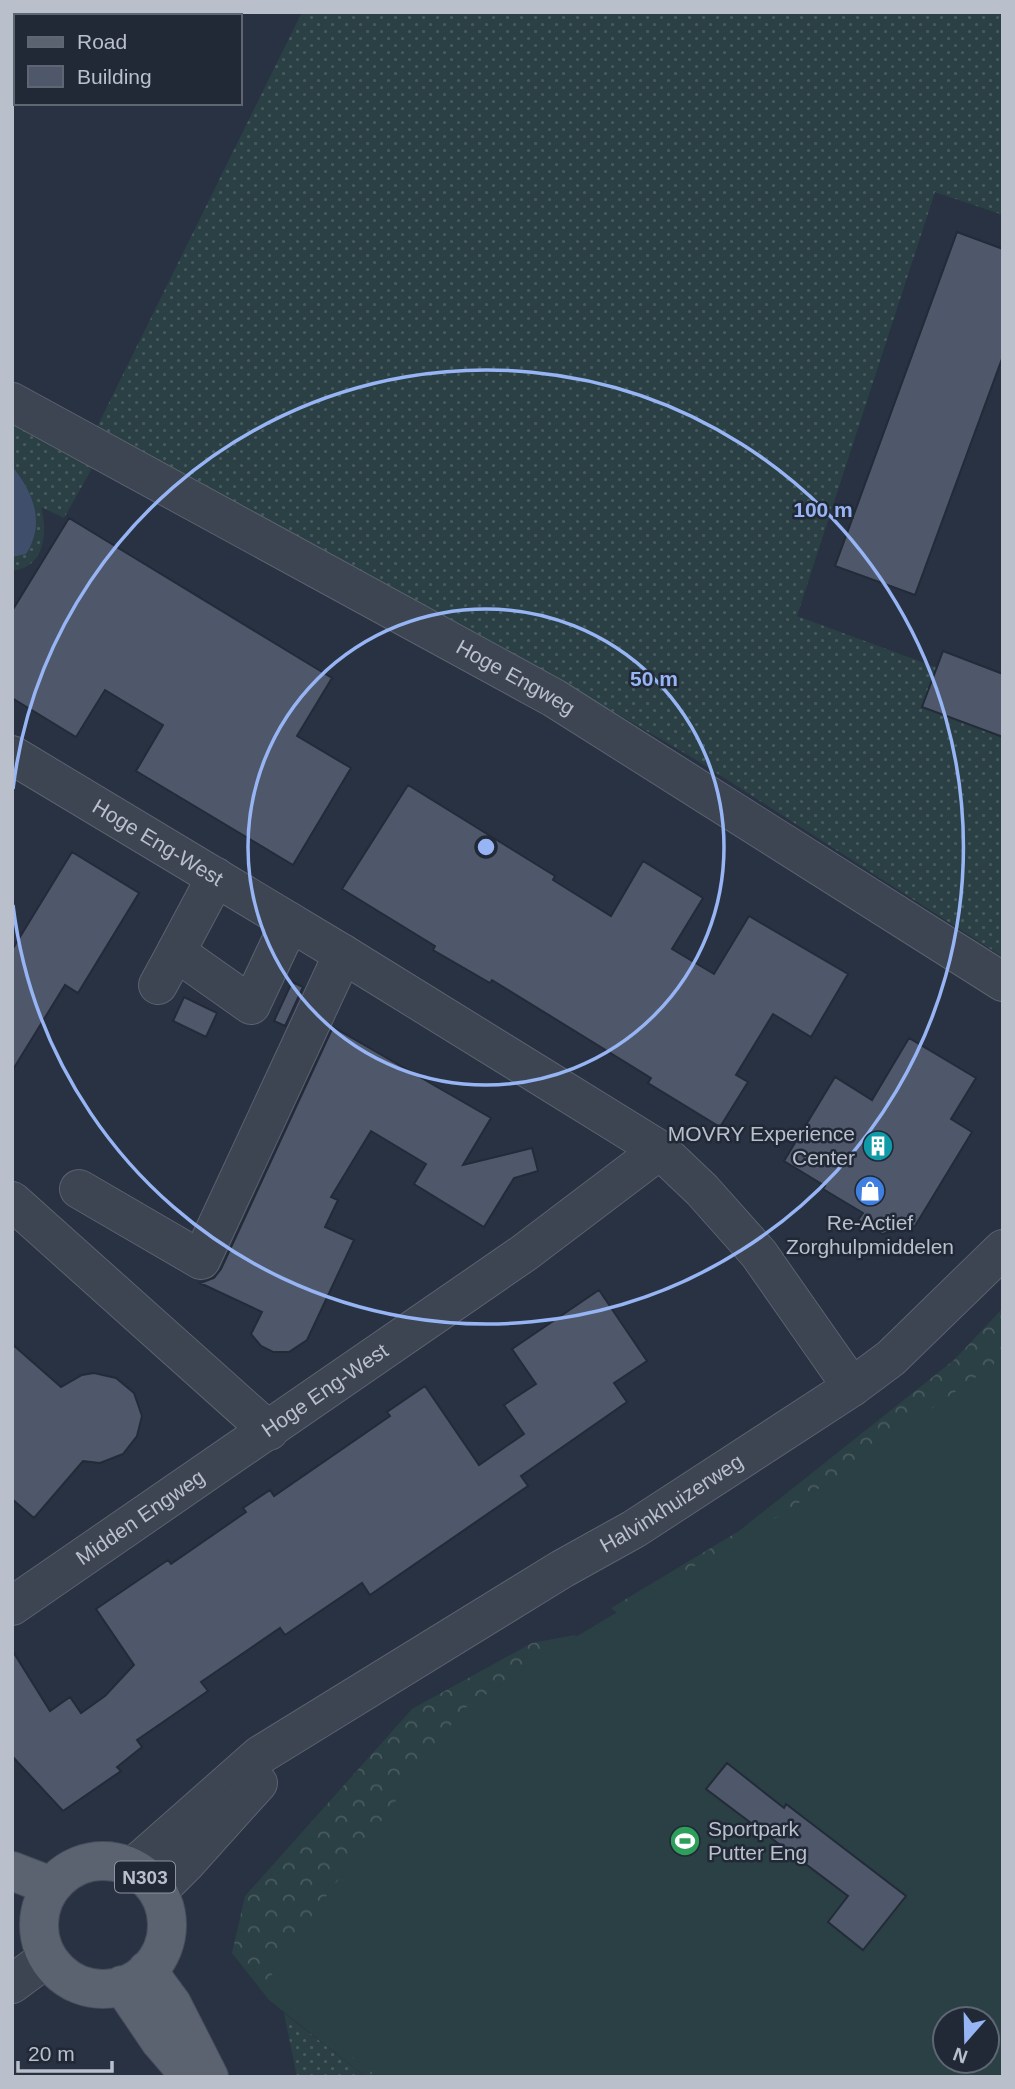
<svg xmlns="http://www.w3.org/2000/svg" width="1015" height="2089" viewBox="0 0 1015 2089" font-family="Helvetica,sans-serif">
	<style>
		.grass { fill: url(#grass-dots) }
		.forest { fill: url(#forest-crowns) }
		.garden { fill: #2b4044; fill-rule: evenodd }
		.water { fill: #3f4e6a }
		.building { fill: #4f586b; stroke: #232b39; stroke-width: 2 }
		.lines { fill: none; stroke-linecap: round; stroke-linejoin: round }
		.minor-casing { stroke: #5b626f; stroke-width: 40 }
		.major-casing { stroke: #464d5b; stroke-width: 40 }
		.minor { stroke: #3d4452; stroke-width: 38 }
		.major { stroke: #5b6371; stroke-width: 38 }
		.ring { fill: none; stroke: #97b4f4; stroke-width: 3.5 }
		.labels { text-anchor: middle; stroke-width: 5; stroke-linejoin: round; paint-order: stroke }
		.shield { fill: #212937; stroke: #8c929f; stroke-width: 2 }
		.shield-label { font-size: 19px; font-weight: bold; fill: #babfcc }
		.street-label { font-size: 21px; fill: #babfcc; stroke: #212937 }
		.poi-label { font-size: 21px; fill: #babfcc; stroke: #212937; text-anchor: end }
		.centre { fill: #97b4f4; stroke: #212937; stroke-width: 3.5 }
		.ring-label { font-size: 21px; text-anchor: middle; font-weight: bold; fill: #97b4f4; stroke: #212937; stroke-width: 5; stroke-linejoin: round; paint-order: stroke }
	</style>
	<defs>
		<pattern id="grass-dots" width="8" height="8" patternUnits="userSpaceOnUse" patternTransform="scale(1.75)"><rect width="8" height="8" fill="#2b4044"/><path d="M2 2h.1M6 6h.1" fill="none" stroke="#485a5e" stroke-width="1.8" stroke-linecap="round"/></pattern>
		<pattern id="forest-crowns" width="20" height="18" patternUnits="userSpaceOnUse" patternTransform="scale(1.75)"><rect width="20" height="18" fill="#2b4044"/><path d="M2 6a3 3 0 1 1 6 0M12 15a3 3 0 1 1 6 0" fill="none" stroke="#485a5e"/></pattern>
	</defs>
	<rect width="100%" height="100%" fill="#283242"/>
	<!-- grass -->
	<path class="grass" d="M302 12H1003V215L935 192 797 616 1003 692V957L693 758 600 704 97 427Z
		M12 418 95 463 64 518 41 507C48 533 45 567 12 571Z
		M284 2013 358 2071 366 2077H297Z"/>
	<!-- forest -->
	<path class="forest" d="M1003 1308V1376L636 1628 611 1608 739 1531 954 1360Z
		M575 1635 584 1654 987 2019H945L406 2077H366L269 2000 232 1953 245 1896 412 1709 532 1643Z"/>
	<!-- garden -->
	<path class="garden" d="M1003 1353V2077H378L286 2005 271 1972 462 1710 562 1645 787 1511 993 1365ZM945 2019H987V2061H945Z"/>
	<!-- water -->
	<path class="water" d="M12 466C33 492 46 523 26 554L12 557Z"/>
	<!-- building -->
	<path class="building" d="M957 232 1003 249V356L915 595 835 566Z
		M69 518 332 678 297 736 351 768 293 865 136 771 163 725 105 690 76 737 12 698V611Z
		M943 651 1003 674V737L922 707Z
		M408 785 555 876 553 880 611 916 643 861 703 898 672 949 714 974 749 916 848 974 811 1037 773 1014 736 1075 748 1082 720 1127 648 1083 651 1078 492 980 490 983 433 950 435 946 342 889Z
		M72 852 139 893 78 993 65 985 12 1071V950Z
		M292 982 303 987 285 1026 274 1021Z
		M184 997 217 1013 206 1037 173 1021Z
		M333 1027 491 1118 463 1165 532 1148 538 1171 514 1178 484 1227 414 1184 426 1164 371 1131 331 1197 338 1200 325 1227 354 1240 307 1340 289 1352H273L261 1346 251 1334 262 1312 200 1283 214 1278 221 1269Z
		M909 1038 976 1078 951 1119 972 1132 915 1226 882 1234 858 1220 863 1213 823 1189 825 1186 784 1161 835 1077 872 1100Z
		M599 1290 647 1361 614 1383 627 1402 521 1476 528 1486 370 1595 362 1583 285 1635 280 1628 201 1682 208 1691 137 1740 142 1747 117 1767 121 1771 63 1811 12 1756V1650L50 1711 70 1697 81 1713 105 1696 134 1665 96 1609 168 1560 171 1564 246 1512 243 1508 270 1490 274 1496 390 1416 387 1412 425 1386 479 1465 524 1434 504 1405 536 1384 512 1349Z
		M12 1344 61 1387 82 1375 94 1373 116 1378 134 1393 142 1416 137 1436 123 1454 100 1463 83 1461 34 1518 12 1499Z
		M727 1763 784 1808 786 1804 906 1896 863 1950 828 1922 848 1896 706 1789Z"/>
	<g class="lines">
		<!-- minor casing -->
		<g class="minor-casing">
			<g id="minor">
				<path id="s1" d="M12 402 554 698 1003 982"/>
				<path id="s2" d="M12 755 343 954 660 1150 702 1190 759 1254 852 1387"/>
				<path d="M216 877 176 952 251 1005 290 922"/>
				<path d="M158 985 176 952"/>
				<path d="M79 1189 201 1260 343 954"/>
				<path d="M12 1201 269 1431"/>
				<path id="s3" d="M12 1606 524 1253 660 1150"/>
				<path id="s4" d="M132 1868 260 1755 562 1569 634 1529 852 1387 891 1358 1003 1249"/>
				<path d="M158 1891 186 1863 258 1783"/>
				<path d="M12 1984 47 1958"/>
			</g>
		</g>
		<!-- major casing -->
		<g class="major-casing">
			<path id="major" d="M39 1925a64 64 0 1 1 128 0a64 64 0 1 1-128 0Z
				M12 1871 51 1886
				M147 1970 172 2004 209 2077
				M122 1985 160 2041 191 2077"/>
		</g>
		<!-- minor -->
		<use href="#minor" class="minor"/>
		<!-- major -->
		<use href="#major" class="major"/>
	</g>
	<!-- distance rings -->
	<g class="ring">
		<circle cx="486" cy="847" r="238"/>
		<path d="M13 789A477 477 0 1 1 13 905"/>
	</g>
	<!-- icons -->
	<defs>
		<g id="building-disc" transform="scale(1.575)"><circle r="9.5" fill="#0f9aa8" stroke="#212937"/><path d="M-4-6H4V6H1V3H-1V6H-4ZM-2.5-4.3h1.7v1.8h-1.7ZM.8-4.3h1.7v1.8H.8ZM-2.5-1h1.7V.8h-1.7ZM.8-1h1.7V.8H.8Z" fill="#fff"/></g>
		<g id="shop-disc" transform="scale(1.575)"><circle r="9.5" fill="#3f7fe0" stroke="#212937"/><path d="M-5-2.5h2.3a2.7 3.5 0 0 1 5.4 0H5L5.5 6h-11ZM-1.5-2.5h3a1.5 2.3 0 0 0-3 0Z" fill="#fff"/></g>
		<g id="stadium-disc" transform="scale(1.575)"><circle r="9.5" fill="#2e9e5b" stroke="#212937"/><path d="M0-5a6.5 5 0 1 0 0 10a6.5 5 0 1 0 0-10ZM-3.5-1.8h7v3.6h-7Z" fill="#fff"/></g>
	</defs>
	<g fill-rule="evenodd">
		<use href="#building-disc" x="878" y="1146"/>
		<use href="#shop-disc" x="870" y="1191"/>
		<use href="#stadium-disc" x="685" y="1841"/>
	</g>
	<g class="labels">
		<!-- shield labels -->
		<rect class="shield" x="115" y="1861.5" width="60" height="31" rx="5"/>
		<g class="shield-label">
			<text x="145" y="1884">N303</text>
		</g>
		<!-- street labels -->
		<g class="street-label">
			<text dy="7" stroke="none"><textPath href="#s1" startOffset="574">Hoge Engweg</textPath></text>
			<text dy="7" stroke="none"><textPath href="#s2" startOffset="170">Hoge Eng-West</textPath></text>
			<text dy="7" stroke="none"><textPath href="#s3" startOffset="380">Hoge Eng-West</textPath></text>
			<text dy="7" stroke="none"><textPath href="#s4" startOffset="653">Halvinkhuizerweg</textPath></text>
			<text dy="7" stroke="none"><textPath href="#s3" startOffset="156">Midden Engweg</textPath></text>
		</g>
		<!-- poi labels -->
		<g class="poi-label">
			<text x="855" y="1141">MOVRY Experience<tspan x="855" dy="24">Center</tspan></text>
			<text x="870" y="1230" text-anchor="middle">Re-Actief<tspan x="870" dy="24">Zorghulpmiddelen</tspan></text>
			<text x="708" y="1836" text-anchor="start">Sportpark<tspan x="708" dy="24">Putter Eng</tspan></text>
		</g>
	</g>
	<circle cx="486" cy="847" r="10" class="centre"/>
	<g class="ring-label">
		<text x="823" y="517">100 m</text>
		<text x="654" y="686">50 m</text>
	</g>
	<!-- border -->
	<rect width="1015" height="2089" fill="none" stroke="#babfcc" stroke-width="28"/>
	<!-- legend -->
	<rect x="14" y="14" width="228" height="91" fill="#212937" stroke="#5e6573" stroke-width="2"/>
	<rect x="28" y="37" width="35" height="10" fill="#5b6371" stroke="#5e6573" stroke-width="2"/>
	<text x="77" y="49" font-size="21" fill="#babfcc">Road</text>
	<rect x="28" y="66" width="35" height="21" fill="#4f586b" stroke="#5e6573" stroke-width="2"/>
	<text x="77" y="84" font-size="21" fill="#babfcc">Building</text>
	<!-- north arrow -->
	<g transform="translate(966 2040) rotate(200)"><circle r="33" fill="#212937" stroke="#5e6573" stroke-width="2"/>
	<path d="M0-5L12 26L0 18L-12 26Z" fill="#97b4f4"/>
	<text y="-10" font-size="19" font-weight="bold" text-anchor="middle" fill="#babfcc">N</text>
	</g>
	<!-- scale -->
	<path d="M18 2061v10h94v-10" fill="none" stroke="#babfcc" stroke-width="3.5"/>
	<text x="28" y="2061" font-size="21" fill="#babfcc" stroke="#212937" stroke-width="5" paint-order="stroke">20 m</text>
</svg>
